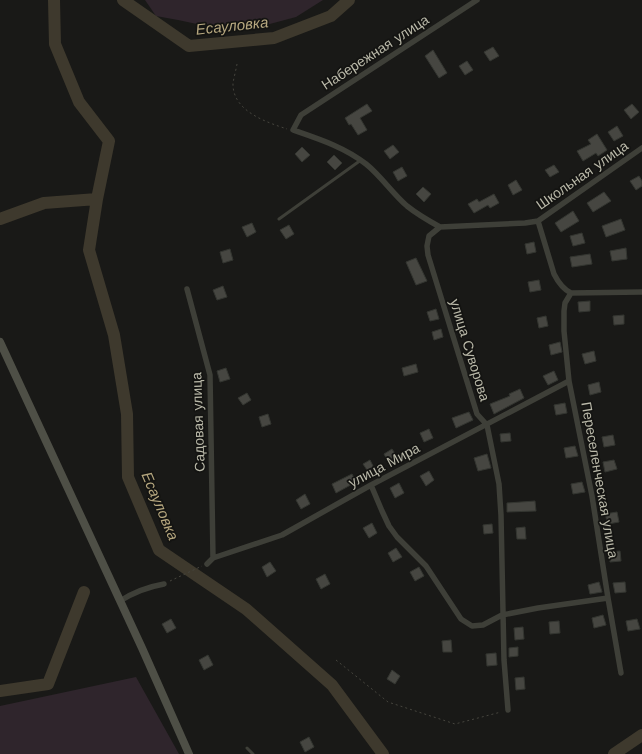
<svg xmlns="http://www.w3.org/2000/svg" width="642" height="754" viewBox="0 0 642 754" font-family="'Work Sans',sans-serif">
	<style>
		.green { fill: #2f252c }
		.lines { fill: none; stroke-linecap: round; stroke-linejoin: round }
		.river { stroke: #3e392d; stroke-width: 12 }
		.building { fill: #464641; stroke: #343631 }
		.path { stroke: #46453e; stroke-width: 1; stroke-dasharray: 2 3; stroke-linecap: butt }
		.lane { stroke: #3e3f38; stroke-width: 3 }
		.street { stroke: #3e3f38; stroke-width: 5.5 }
		.secondary { stroke: #4e4f46; stroke-width: 8 }
		.labels { text-anchor: middle; stroke-width: 3.5; stroke-linejoin: round; paint-order: stroke }
		.street-label { font-size: 14px; fill: #bab9a9; stroke: #141412 }
		.water-label { font-size: 15px; font-style: italic; fill: #b6a77f; stroke: #141412 }
	</style>
	<rect width="100%" height="100%" fill="#191917"/>
	<!-- green -->
	<path class="green" d="M145 0H323L296 17 266 25 244 24 230 31 178 20 156 16Z
		M136 677 179 754H0V706Z"/>
	<g class="lines">
		<!-- river -->
		<path class="river" d="M54 0 55 44 79 102 109 141 97 199 89 250 114 335 127 414 128 477 159 550 246 609 332 685 383 754
			M123 0 189 46 274 38 331 16 349 0
			M0 219 44 203 97 199
			M0 691 48 684 84 592
			M614 754 642 735"/>
	</g>
	<!-- building -->
	<path class="building" d="M493 47 499 56 490 61 484 52Z
		M433 50 447 73 439 78 425 56Z
		M467 61 473 70 465 75 459 66Z
		M367 104 372 111 360 118 367 130 358 135 351 124 349 125 345 118Z
		M632 104 639 112 631 119 624 110Z
		M617 126 623 136 614 141 608 132Z
		M597 134 607 150 598 156 596 153 583 161 577 151 591 144 588 140Z
		M393 145 399 152 390 159 384 151Z
		M302 147 310 155 302 162 295 154Z
		M334 155 342 163 335 170 327 162Z
		M554 165 559 172 550 177 545 170Z
		M402 167 407 176 398 181 393 172Z
		M639 176 642 181V186L636 190 630 181Z
		M516 180 522 190 513 195 508 185Z
		M423 187 431 194 424 202 416 194Z
		M604 192 611 201 593 212 587 203Z
		M494 194 499 203 490 208 488 205 474 213 468 204 477 199 479 202Z
		M573 211 579 221 561 232 555 223Z
		M621 219 625 230 606 237 602 226Z
		M252 223 256 232 247 237 242 227Z
		M289 225 294 234 286 239 280 230Z
		M582 233 585 243 573 246 570 236Z
		M534 242 536 252 527 254 525 244Z
		M626 248 627 259 612 261 610 251Z
		M230 249 233 260 223 263 220 252Z
		M590 254 592 264 572 267 570 257Z
		M416 258 427 281 416 285 406 262Z
		M539 280 541 290 530 292 528 282Z
		M223 286 227 297 217 300 213 290Z
		M590 301V311L579 312 578 302Z
		M436 309 439 319 430 321 427 312Z
		M624 315V324L614 325 613 316Z
		M546 316 548 326 539 328 537 318Z
		M441 329 443 337 434 340 432 332Z
		M560 342 562 352 551 355 549 345Z
		M594 351 596 361 585 364 582 354Z
		M416 364 418 372 404 376 402 368Z
		M226 368 230 379 220 382 217 371Z
		M554 371 558 380 548 385 543 376Z
		M599 382 601 392 590 395 588 385Z
		M520 389 524 398 494 414 490 404 510 396 509 394Z
		M247 393 251 400 243 405 238 398Z
		M565 403 567 413 556 415 554 405Z
		M469 412 473 420 456 428 452 418Z
		M268 414 271 424 262 427 259 417Z
		M429 429 433 438 424 442 420 433Z
		M510 433 511 441 501 442 500 434Z
		M613 435 615 445 604 447 602 437Z
		M575 446 578 456 566 458 564 448Z
		M392 449 398 458 389 463 384 454Z
		M487 454 491 468 478 471 474 458Z
		M370 460 375 470 369 473 363 464Z
		M614 460 617 469 605 472 603 462Z
		M429 471 434 480 426 486 420 476Z
		M352 474 356 482 336 493 332 484Z
		M582 482 585 492 573 494 571 484Z
		M399 483 404 493 395 498 390 488Z
		M305 494 310 504 301 509 296 500Z
		M535 501 536 511 507 512V503Z
		M617 512 619 522 608 524 605 514Z
		M372 523 377 533 369 538 363 528Z
		M492 524 493 533 484 534 483 525Z
		M525 527 526 539H517L516 528Z
		M396 548 402 557 393 562 388 553Z
		M620 551 621 561 610 562 609 552Z
		M270 562 276 571 267 577 262 567Z
		M419 567 424 576 415 581 410 572Z
		M325 574 330 584 321 589 316 579Z
		M599 582 602 592 590 594 588 585Z
		M625 582 626 592 615 593 613 583Z
		M603 615 606 625 594 628 592 618Z
		M171 619 176 628 167 633 162 624Z
		M637 619 640 629 628 631 626 621Z
		M559 621 560 633 550 634 549 622Z
		M523 627 524 639 515 640 514 628Z
		M451 640 452 652H443L442 641Z
		M518 647V656L509 657V648Z
		M496 653 497 665 487 666 486 654Z
		M208 655 213 665 204 670 199 660Z
		M392 670 400 676 395 684 387 679Z
		M524 677 525 689 516 690 515 678Z
		M309 737 314 747 305 752 300 742Z"/>
	<g class="lines">
		<!-- path -->
		<path class="path" d="M237 64C236 70 234 77 233 83 232 111 266 122 287 129
			M170 581 202 566
			M336 660 388 702 455 724 501 712"/>
		<!-- lane -->
		<path class="lane" d="M279 219 361 160
			M247 748 253 754"/>
		<!-- street -->
		<path class="street" d="M538 221 554 274C558 282 563 289 571 293L642 292
			M440 227 429 236 427 246 428 255 477 414 487 425 499 484 501 515 504 660 508 710
			M440 227C429 221 417 214 407 206 392 193 381 176 366 164 344 147 319 139 293 130L301 115 477 0
			M440 227 525 223 538 221 642 148
			M187 289 210 375 213 558
			M571 293 565 303 564 311V331L569 381 592 496 608 598 621 673
			M371 485 382 511 389 526 397 537 426 566 461 619 472 626 483 625 502 615 538 608 608 598
			M207 564 213 558 282 535 371 485 569 381
			M120 601C134 592 147 587 164 584"/>
		<!-- secondary -->
		<path class="secondary" d="M0 342 142 648 189 754"/>
	</g>
	<g class="labels">
		<!-- street labels -->
		<g class="street-label">
			<text transform="translate(375 52) rotate(-33)" y="5">Набережная улица</text>
			<text transform="translate(582 175) rotate(-35)" y="5">Школьная улица</text>
			<text transform="translate(470 350) rotate(73)" y="5">улица Суворова</text>
			<text transform="translate(198 422) rotate(-92)" y="5">Садовая улица</text>
			<text transform="translate(384 465) rotate(-28)" y="5">улица Мира</text>
			<text transform="translate(600 480) rotate(80)" y="5">Переселенческая улица</text>
		</g>
		<!-- water labels -->
		<g class="water-label">
			<text transform="translate(232 26) rotate(-6)" y="5">Есауловка</text>
			<text transform="translate(160 506) rotate(67)" y="5">Есауловка</text>
		</g>
	</g>
</svg>
